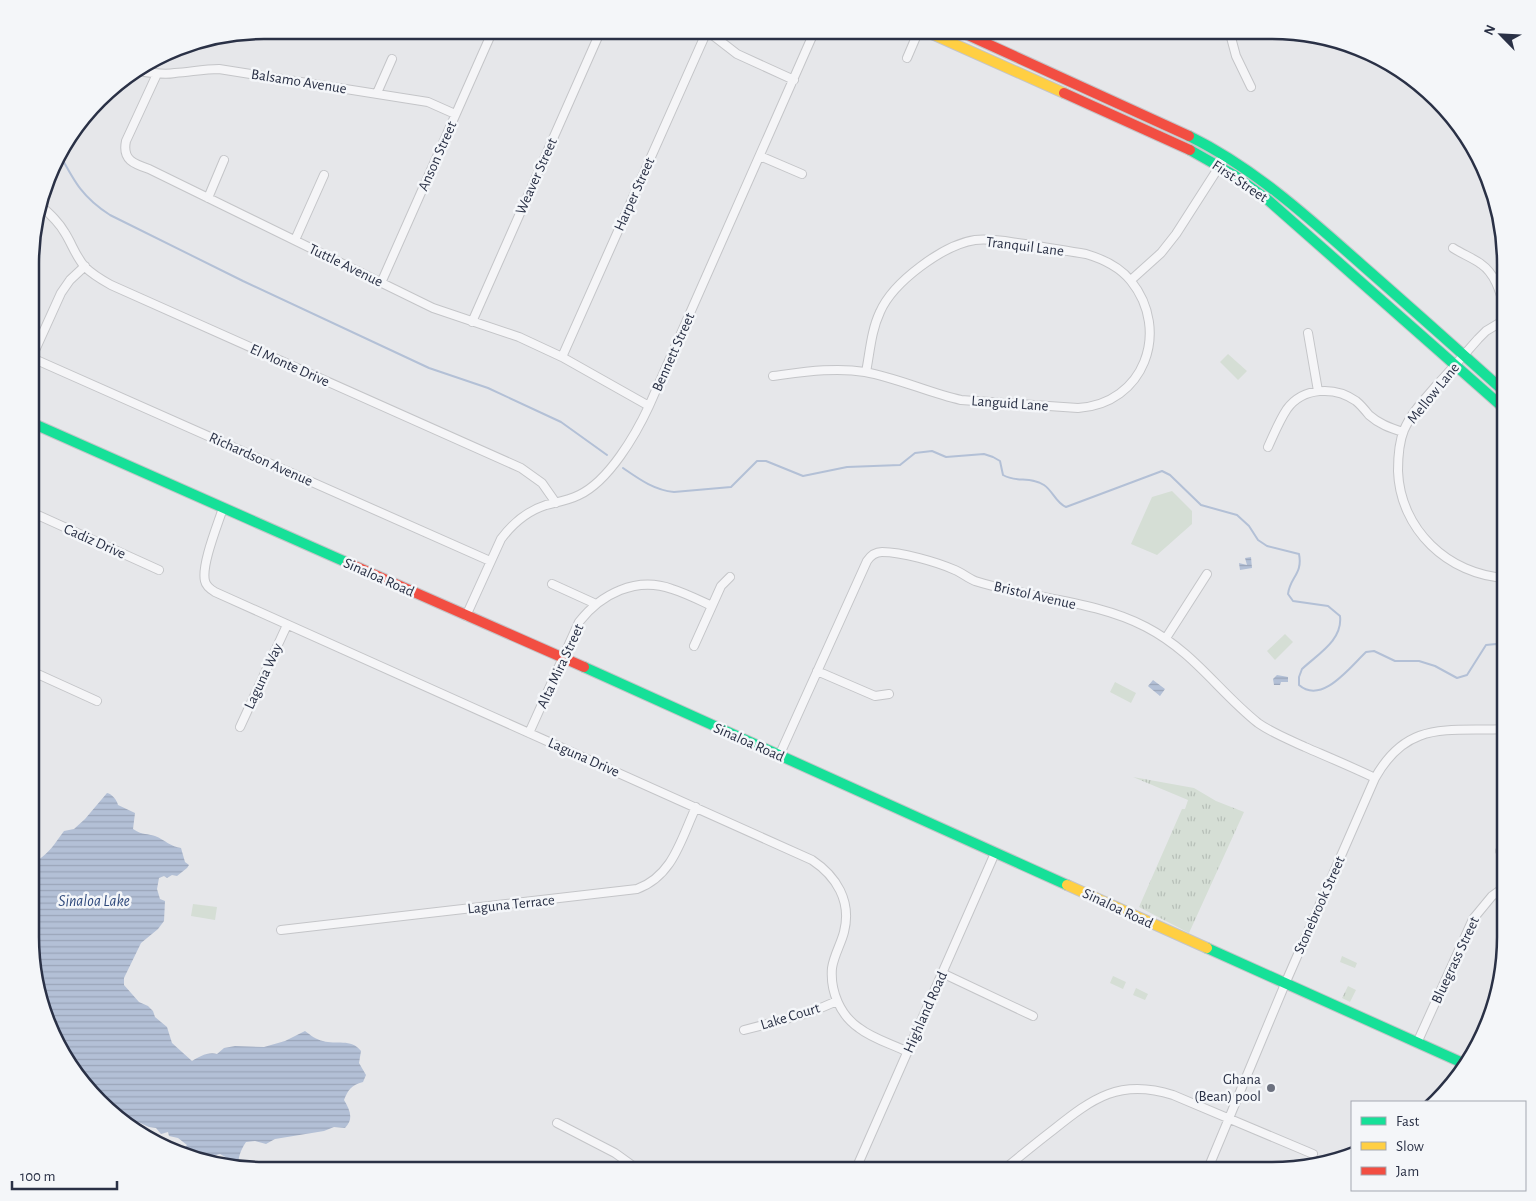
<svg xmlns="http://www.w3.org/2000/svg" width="1536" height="1201" viewBox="0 0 1536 1201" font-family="'Alegreya Sans',sans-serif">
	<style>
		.grass { fill: url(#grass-tufts) }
		.pitch { fill: #d5ded5 }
		.water { fill: url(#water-rules) }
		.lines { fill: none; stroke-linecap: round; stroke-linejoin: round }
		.stream { stroke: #b3c0d6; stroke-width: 2 }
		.street-casing { stroke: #c4c5c8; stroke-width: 10 }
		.fast-casing { stroke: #c4c5c8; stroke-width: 12 }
		.slow-casing { stroke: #c4c5c8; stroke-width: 12 }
		.jam-casing { stroke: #c4c5c8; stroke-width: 12 }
		.street { stroke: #f5f5f7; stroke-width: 8 }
		.fast { stroke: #16e098; stroke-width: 10 }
		.slow { stroke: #ffcf43; stroke-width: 10 }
		.jam { stroke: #f24e42; stroke-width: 10 }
		.poi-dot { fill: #6c717f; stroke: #f4f6f9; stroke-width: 2 }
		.labels { text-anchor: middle; stroke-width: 5; stroke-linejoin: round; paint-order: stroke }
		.street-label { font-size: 15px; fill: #2a3146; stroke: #f4f6f9 }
		.poi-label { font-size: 15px; fill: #2a3146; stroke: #f4f6f9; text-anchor: end }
		.water-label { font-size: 16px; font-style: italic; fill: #314b7d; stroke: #f4f6f9 }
		.rim { fill: none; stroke: #2a3146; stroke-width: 2.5 }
	</style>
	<defs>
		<pattern id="grass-tufts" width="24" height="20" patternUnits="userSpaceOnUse" patternTransform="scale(1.25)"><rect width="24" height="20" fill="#d5ded5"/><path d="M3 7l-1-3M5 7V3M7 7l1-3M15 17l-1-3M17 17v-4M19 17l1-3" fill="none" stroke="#b7bfb8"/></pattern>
		<pattern id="water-rules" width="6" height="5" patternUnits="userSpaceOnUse" patternTransform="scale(1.25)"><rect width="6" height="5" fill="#b3c0d6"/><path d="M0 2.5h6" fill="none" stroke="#9aa5b9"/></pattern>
	</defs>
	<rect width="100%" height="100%" fill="#e6e7ea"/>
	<!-- grass -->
	<path class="grass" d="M1133 777 1194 788 1216 801 1244 812 1189 933 1139 907 1182 809H1185L1188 800Z
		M1348 986 1356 990 1350 1002 1342 998Z"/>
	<!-- pitch -->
	<path class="pitch" d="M1228 354 1247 371 1238 380 1220 362Z
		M1172 491 1192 511V524L1157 555 1131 544 1152 497Z
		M1285 634 1293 642 1275 660 1267 651Z
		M1115 682 1136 693 1131 703 1110 692Z
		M193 904 217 907 215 920 191 916Z
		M1342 956 1357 963 1355 968 1340 962Z
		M1113 976 1126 982 1123 989 1110 983Z
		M1136 988 1148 994 1145 1000 1133 995Z"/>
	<!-- water -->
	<path class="water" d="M1251 557 1252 568 1240 570 1239 563 1247 565 1245 558Z
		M1277 675 1288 677V682H1281L1280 685H1274L1273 679Z
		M1153 680 1165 689 1160 696 1149 687 1148 686Z
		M107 793C112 794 117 800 118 805L135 813 133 829C144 836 147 833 155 836 165 840 171 847 181 848L185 862 189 865 187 868 177 876 172 875 167 878 164 876 159 878 157 889 160 899 165 901 164 921 158 929 141 943 124 978V985L139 1002 148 1006 153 1011 155 1017 167 1027 172 1043 192 1061C198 1057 209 1051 217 1054L224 1048 235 1046 264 1047 285 1041 305 1031C310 1035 317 1040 323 1041 336 1045 351 1038 361 1051L359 1063 366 1075 363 1082C351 1085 348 1090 344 1100 350 1110 354 1119 345 1128L334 1127 324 1131 275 1139 266 1144 255 1141 246 1142C240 1151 238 1158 238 1168L226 1165 227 1158 220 1154 201 1159 194 1158V1154L184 1149 187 1145 178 1138 169 1136 168 1132 161 1134 156 1128 149 1127 138 1122H124L109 1113 102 1103 46 1010 31 953V870H34L36 861C49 854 55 843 64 831L74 829 85 819Z"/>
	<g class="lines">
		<!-- stream -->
		<path class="stream" d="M59 153C74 181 82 197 110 215L243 281 429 368 488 388 561 422 607 455
			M623 468C639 479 654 490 674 492L731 487 757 461H766L803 476 847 467 900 465 915 453 932 451 946 457 984 454 993 457 1000 461 1003 475C1017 483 1030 476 1044 485 1053 491 1056 503 1066 507L1162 471 1170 475 1201 505 1237 515 1249 526 1258 540 1267 546 1299 554C1303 574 1290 577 1288 594L1293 601 1328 606 1340 616C1343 640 1318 654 1302 669L1299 677V685C1322 705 1350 667 1366 652L1374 651 1395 661H1419L1435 666 1457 678 1467 675 1486 645 1496 644 1506 645"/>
		<!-- street casing -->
		<g class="street-casing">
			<path id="street" d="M706 30 737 54 794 80
				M1229 30 1236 56 1251 87
				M907 58 919 30
				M139 71C151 73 163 75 175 73 190 72 204 69 219 69L428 102 455 114
				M157 74 126 141C122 160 134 164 149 169L433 308 519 337 562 357 649 406
				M377 93 392 59
				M760 156 802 174
				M208 198 224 160
				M41 206C50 214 59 222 65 233 72 244 76 257 85 267 93 275 102 280 111 285L521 468 542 483 556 503
				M295 240 324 175
				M1453 248C1462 254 1473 258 1481 264 1497 275 1501 296 1506 313
				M1131 280 1161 253 1176 234 1226 156
				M381 283 493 30
				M472 322 601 30
				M1308 333 1318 391
				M32 357 61 293 70 280 85 266
				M562 357 707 31
				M32 358 490 561
				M773 376C804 372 835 367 865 372 898 378 929 393 961 400L1078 408C1144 404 1171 331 1131 281 1119 266 1103 259 1086 254 1066 251 1045 247 1025 244 1009 242 992 238 975 240 943 245 893 282 880 312 871 331 870 352 866 372
				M1268 447C1274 434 1279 421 1287 409 1303 387 1335 386 1356 401 1361 405 1365 410 1369 415 1379 424 1390 428 1403 432
				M223 508C218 524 201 565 205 581 206 586 210 589 215 592L812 860C836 876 852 901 844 932 841 944 834 955 832 968 830 991 840 1015 859 1028 873 1039 892 1044 908 1052
				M31 512 159 570
				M1506 578C1448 575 1400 529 1398 471 1398 457 1399 442 1404 430 1411 413 1424 400 1435 387 1450 371 1464 355 1478 339L1486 331 1506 319
				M552 584 596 604
				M466 616 501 539C513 523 527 511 546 505 558 502 569 500 579 495 609 481 636 434 649 406L815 30
				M1166 638 1207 574
				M694 646 721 586 730 577
				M31 671 97 701
				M817 671 875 696 889 694
				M240 727 287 625
				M529 733 579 622C601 594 636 576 672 589 685 593 699 600 712 606
				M779 756 867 561C871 555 875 552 882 552 902 552 937 562 955 570 962 573 968 578 975 581 1031 599 1094 600 1146 627 1194 652 1218 691 1258 723 1272 733 1290 740 1305 747 1328 757 1352 767 1375 778
				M1500 851 1506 861
				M281 930 637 889C673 876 681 839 696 807
				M942 973 1033 1016
				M744 1030 809 1013 837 1001
				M1417 1043 1473 919 1492 896 1506 886
				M557 1123 615 1153 640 1171
				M855 1171 995 853
				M1002 1171C1019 1157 1036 1143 1053 1130 1093 1098 1120 1078 1173 1095L1313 1154
				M1207 1171 1285 984 1375 778C1408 719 1448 732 1506 729"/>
		</g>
		<!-- fast casing -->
		<g class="fast-casing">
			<path id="fast" d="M1189 136C1254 168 1308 217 1362 265 1410 307 1458 350 1506 393
				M1190 150 1234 175 1268 200 1506 410
				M32 423 348 563
				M584 667 1067 885
				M1207 948 1465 1064"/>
		</g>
		<!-- slow casing -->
		<g class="slow-casing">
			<path id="slow" d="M923 30 1064 93
				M1067 885 1207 948"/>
		</g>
		<!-- jam casing -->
		<g class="jam-casing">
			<path id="jam" d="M957 30 1189 136
				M1064 93 1190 150
				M348 563 584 667"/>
		</g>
		<!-- street -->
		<use href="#street" class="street"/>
		<!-- fast -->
		<use href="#fast" class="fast"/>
		<!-- slow -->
		<use href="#slow" class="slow"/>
		<!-- jam -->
		<use href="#jam" class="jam"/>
	</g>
	<!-- markers -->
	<circle class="poi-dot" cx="1271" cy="1088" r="5"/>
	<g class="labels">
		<!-- street labels -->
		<g class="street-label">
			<text transform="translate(299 81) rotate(9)" y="5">Balsamo Avenue</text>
			<text transform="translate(437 156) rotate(-66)" y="5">Anson Street</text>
			<text transform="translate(536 176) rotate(-66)" y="5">Weaver Street</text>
			<text transform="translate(1240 181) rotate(34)" y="5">First Street</text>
			<text transform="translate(634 194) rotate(-66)" y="5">Harper Street</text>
			<text transform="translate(1025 246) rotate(7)" y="5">Tranquil Lane</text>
			<text transform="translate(346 265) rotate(26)" y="5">Tuttle Avenue</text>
			<text transform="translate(673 352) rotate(-66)" y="5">Bennett Street</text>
			<text transform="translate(290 365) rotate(24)" y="5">El Monte Drive</text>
			<text transform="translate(1433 393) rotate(-51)" y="5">Mellow Lane</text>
			<text transform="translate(1010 403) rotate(4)" y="5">Languid Lane</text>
			<text transform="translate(261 459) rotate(24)" y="5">Richardson Avenue</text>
			<text transform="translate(95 541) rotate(24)" y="5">Cadiz Drive</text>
			<text transform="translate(379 577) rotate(24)" y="5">Sinaloa Road</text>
			<text transform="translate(1035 595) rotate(13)" y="5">Bristol Avenue</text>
			<text transform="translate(560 666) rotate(-65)" y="5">Alta Mira Street</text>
			<text transform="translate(263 676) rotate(-65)" y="5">Laguna Way</text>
			<text transform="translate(749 742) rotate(24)" y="5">Sinaloa Road</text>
			<text transform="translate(584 757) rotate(24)" y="5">Laguna Drive</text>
			<text transform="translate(511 904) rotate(-6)" y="5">Laguna Terrace</text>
			<text transform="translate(1319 905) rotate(-66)" y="5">Stonebrook Street</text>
			<text transform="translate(1118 908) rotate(25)" y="5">Sinaloa Road</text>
			<text transform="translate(1455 960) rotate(-65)" y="5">Bluegrass Street</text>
			<text transform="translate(925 1012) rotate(-66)" y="5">Highland Road</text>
			<text transform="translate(790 1016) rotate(-17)" y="5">Lake Court</text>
		</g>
		<!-- poi labels -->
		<g class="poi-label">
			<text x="1261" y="1084">Ghana<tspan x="1261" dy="17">(Bean) pool</tspan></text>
		</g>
		<!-- water labels -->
		<g class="water-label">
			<text x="94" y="906">Sinaloa Lake</text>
		</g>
	</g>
	<!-- crop -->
	<path d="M0 0H1536V1201H0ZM264 39H1272A225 225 0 0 1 1497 264V937A225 225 0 0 1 1272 1162H264A225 225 0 0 1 39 937V264A225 225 0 0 1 264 39Z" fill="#f4f6f9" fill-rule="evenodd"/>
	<path class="rim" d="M264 39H1272A225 225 0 0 1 1497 264V937A225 225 0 0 1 1272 1162H264A225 225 0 0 1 39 937V264A225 225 0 0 1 264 39Z"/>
	<!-- legend -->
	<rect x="1351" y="1101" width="175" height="90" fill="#f4f6f9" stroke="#a3a7b1"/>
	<rect x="1361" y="1117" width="25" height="8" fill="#16e098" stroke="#a3a7b1"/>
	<text x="1396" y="1126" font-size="15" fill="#2a3146">Fast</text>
	<rect x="1361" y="1142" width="25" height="8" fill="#ffcf43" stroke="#a3a7b1"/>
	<text x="1396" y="1151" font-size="15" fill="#2a3146">Slow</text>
	<rect x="1361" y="1167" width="25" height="8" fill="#f24e42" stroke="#a3a7b1"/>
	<text x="1396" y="1176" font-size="15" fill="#2a3146">Jam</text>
	<!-- north arrow -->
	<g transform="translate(1501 35) rotate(294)" stroke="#f4f6f9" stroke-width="4" paint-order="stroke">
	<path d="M0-4L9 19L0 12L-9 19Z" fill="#2a3146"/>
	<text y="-8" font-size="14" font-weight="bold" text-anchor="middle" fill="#2a3146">N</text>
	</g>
	<!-- scale -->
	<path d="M12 1181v8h105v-8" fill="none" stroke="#2a3146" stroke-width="2.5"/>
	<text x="20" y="1181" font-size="15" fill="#2a3146" stroke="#f4f6f9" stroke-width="4" paint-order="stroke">100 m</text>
</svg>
